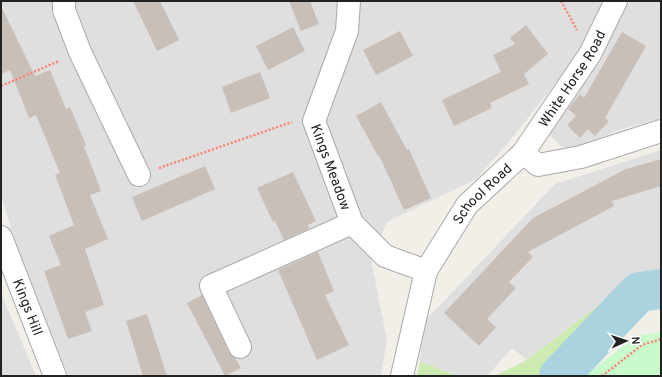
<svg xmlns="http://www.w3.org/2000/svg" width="662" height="377" viewBox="0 0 662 377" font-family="Overpass,sans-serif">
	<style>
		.residential { fill: #e0dfdf }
		.grass { fill: #cdebb0 }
		.park { fill: #c8facc }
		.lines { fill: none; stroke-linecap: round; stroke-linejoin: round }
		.river { stroke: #aad3df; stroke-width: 40 }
		.building { fill: #c7bfb8 }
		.minor-casing { stroke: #a9a9a9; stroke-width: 24 }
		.path { stroke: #fa8072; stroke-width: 2.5; stroke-dasharray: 2 2; stroke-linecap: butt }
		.minor { stroke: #fff; stroke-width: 22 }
		.labels { text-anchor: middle; stroke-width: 4; stroke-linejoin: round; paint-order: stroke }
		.street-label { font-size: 14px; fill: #222; stroke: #fff }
	</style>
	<rect width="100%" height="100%" fill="#f2efe9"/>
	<!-- residential -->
	<path class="residential" d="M1 1H605L578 55 507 144 476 179 387 222 371 259 387 341 381 376H68L17 247 1 196Z
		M629 1H661V118L619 130 574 149 562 147 549 134 603 51Z
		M661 150V275L626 284 527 360 512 348 487 376H458L420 362 423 323 555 184Z
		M1 293 36 376H1Z"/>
	<!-- grass -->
	<path class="grass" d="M661 275V294L627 311 569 376H495L527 360 626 284Z
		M420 362 458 376H417Z"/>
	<!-- park -->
	<path class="park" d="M661 332V376H585L636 336Z"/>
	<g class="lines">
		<!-- river -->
		<path class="river" d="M559 376 639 292 661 289"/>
	</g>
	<!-- building -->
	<path class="building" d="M133 1H160L179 40 157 51Z
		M289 1H310L319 24 301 31Z
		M1 6 35 76 50 70 66 109 70 107 86 145 84 146 101 191 90 195 108 239 85 249 104 305 85 312 92 331 68 339 44 271 61 265 49 236 74 225 55 175 60 173 36 115 29 118 10 70 1 74Z
		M526 25 548 54 524 74 529 84 490 103 492 108 454 126 442 100 501 72 493 55 515 44 510 38Z
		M293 27 305 51 268 70 256 46Z
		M400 31 413 56 376 75 363 50Z
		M622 32 646 46 605 118 609 121 595 136 588 129 580 138 567 125 576 116 568 109 580 94 584 98Z
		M260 72 270 98 231 113 222 87Z
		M381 102 407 150 409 149 431 198 404 210 379 155 378 156 356 116Z
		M661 159V186L612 201 614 206 528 252 533 257 509 282 516 288 487 319 496 327 479 346 444 313 533 218 626 169Z
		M205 166 215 189 142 221 132 197Z
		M293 172 316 221 308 225 309 229 284 240 275 221 273 222 257 188Z
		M318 252 334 291 325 295 349 345 317 360 278 270Z
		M202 295 229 352 236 359 241 368 225 376 187 303Z
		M147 314 167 376H143L126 321Z"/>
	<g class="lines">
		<!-- minor casing -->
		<g class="minor-casing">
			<g id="minor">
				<path d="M64 1V10L80 52 139 175"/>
				<path id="s1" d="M349 1 347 31 314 121 352 223 385 256 426 271"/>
				<path d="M523 153 538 165 581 157 661 131"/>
				<path id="s2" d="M1 237 55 376"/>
				<path d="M240 347 211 286 352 223"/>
				<path id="s3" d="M402 376 426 271 467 205 523 153 590 54 616 1"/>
			</g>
		</g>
		<!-- path -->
		<path class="path" d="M561 1 577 30
			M1 86 59 61
			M159 168 292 122
			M602 376 642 345 661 339"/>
		<!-- minor -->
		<use href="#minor" class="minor"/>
	</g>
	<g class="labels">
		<!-- street labels -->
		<g class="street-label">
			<text dy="5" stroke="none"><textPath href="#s3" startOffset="351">White Horse Road</textPath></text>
			<text dy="5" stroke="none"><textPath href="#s1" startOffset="175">Kings Meadow</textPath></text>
			<text dy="5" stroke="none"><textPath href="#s3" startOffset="204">School Road</textPath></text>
			<text dy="5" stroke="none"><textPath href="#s2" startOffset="75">Kings Hill</textPath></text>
		</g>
	</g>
	<!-- border -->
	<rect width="662" height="377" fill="none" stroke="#222222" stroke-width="4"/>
	<!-- north arrow -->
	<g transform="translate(626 341) rotate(87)" stroke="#ffffff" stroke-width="3" paint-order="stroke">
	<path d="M0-3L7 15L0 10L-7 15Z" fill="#222222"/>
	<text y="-6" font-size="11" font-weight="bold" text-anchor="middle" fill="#222222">N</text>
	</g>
</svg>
